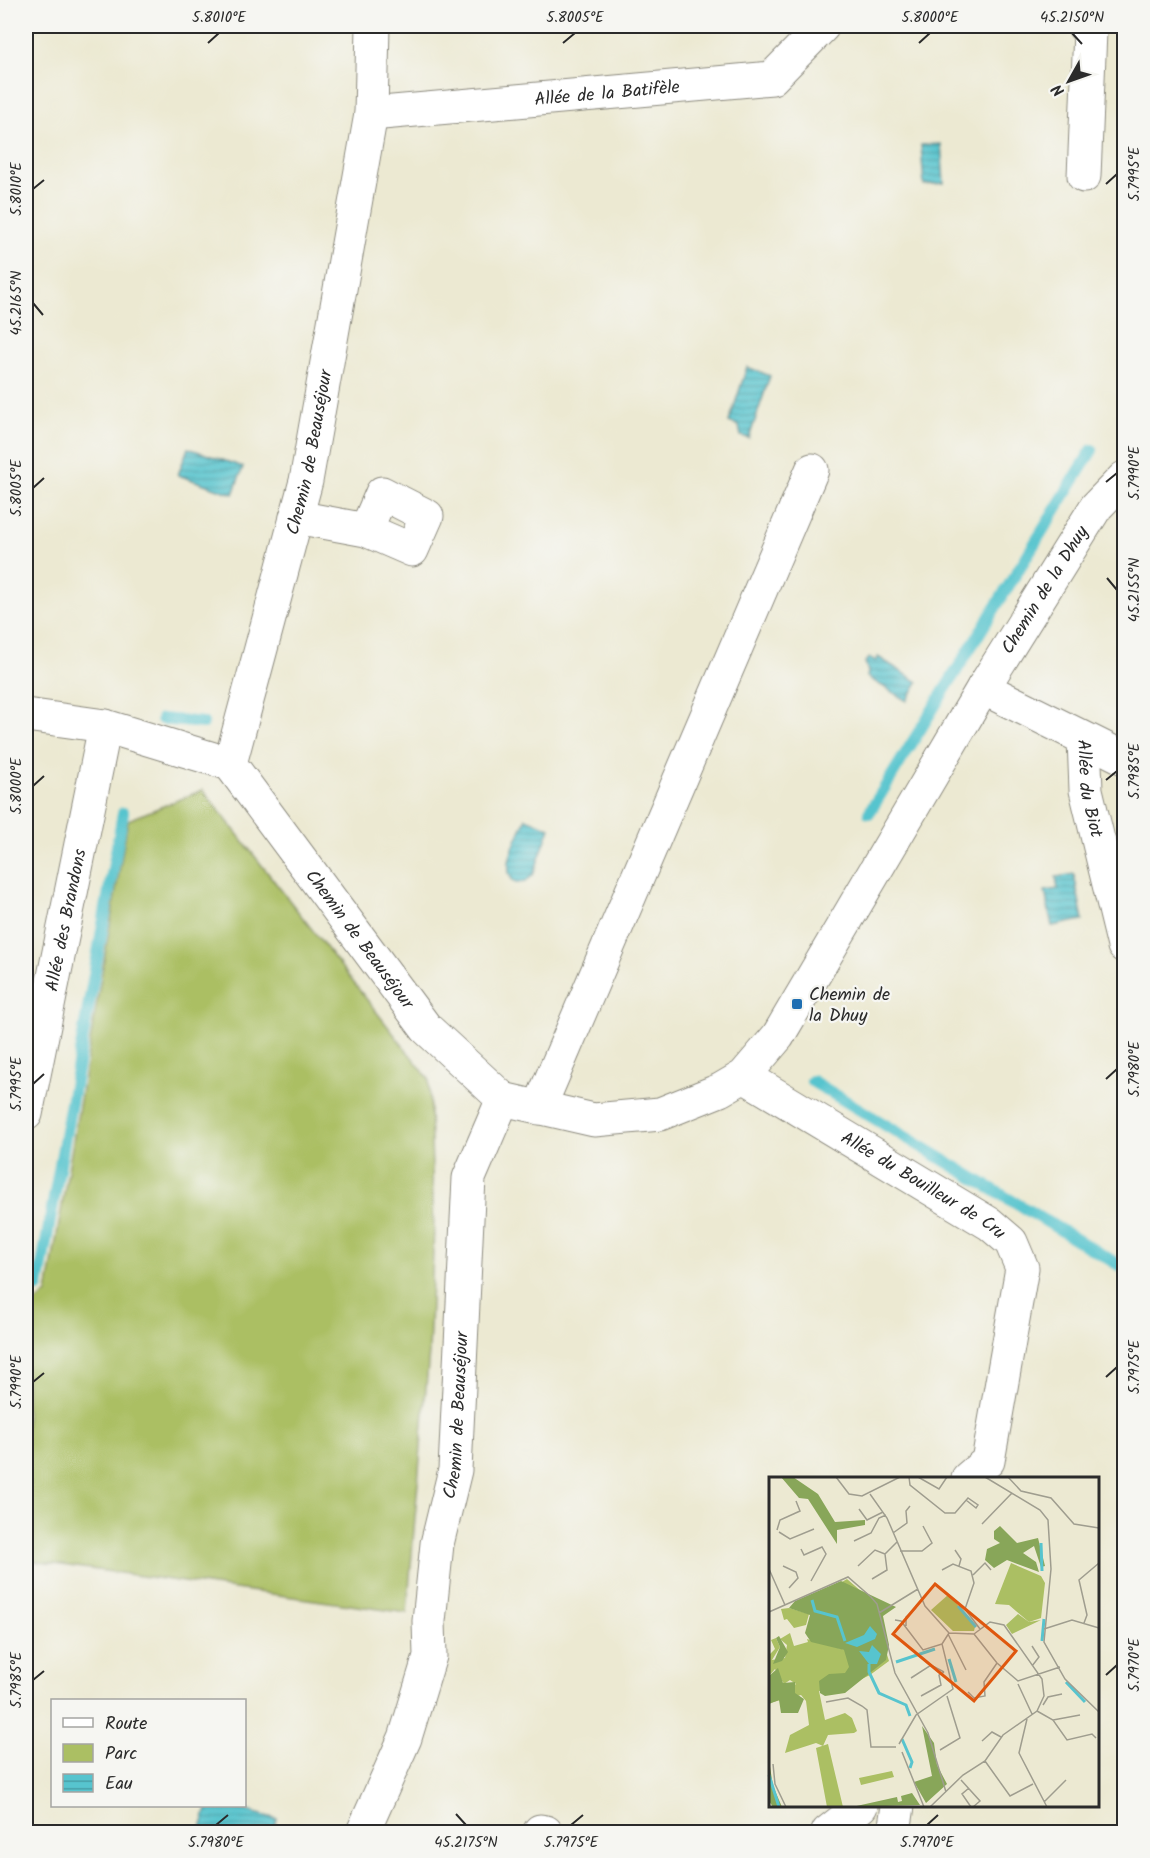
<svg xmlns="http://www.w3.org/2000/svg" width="1150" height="1858" viewBox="0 0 1150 1858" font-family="Kalam,sans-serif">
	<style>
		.green { fill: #abbf63; stroke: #6b7547; stroke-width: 1.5 }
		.water { fill: url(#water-rules); stroke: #41787c; stroke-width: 1.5 }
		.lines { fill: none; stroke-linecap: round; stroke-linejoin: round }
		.stream { stroke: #57c4ce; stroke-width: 12 }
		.minor-casing { stroke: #8c8a7e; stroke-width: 35 }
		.tertiary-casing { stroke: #8c8a7e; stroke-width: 35 }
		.minor { stroke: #fff; stroke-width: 33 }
		.tertiary { stroke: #fff; stroke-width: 33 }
		.ticks { fill: none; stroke: #2b2b2b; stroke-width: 2 }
		.poi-dot { fill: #1f6fb2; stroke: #f6f6f2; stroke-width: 2 }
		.labels { text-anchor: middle; stroke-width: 4.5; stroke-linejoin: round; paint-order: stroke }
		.street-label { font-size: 18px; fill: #2b2b2b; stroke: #f6f6f2 }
		.poi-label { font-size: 18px; fill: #2b2b2b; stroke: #f6f6f2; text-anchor: start }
		.inset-river { fill: none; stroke: #57c4ce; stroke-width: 3 }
		.inset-road { fill: none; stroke: #9f9d8f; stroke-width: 1.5 }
		.view { fill: #df570e; fill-opacity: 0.15; stroke: #df570e; stroke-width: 3 }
		.inset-edge { fill: none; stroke: #2b2b2b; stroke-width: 3 }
		.neatline { fill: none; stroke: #2b2b2b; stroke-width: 2 }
		.ticks-label { font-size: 15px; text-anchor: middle; fill: #2b2b2b }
	</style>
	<defs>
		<pattern id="water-rules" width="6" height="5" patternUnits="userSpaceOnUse" patternTransform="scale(1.5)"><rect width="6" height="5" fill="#57c4ce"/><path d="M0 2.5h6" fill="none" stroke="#489fa7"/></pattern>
	</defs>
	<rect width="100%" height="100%" fill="#f6f6f2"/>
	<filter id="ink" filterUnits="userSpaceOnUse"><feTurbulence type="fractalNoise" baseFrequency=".0167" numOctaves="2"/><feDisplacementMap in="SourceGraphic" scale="12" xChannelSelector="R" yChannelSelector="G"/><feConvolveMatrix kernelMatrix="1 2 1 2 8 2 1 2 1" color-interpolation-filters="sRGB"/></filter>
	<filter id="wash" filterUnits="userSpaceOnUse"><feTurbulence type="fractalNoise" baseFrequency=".008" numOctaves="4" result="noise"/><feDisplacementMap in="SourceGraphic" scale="24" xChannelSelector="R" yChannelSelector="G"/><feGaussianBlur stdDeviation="1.35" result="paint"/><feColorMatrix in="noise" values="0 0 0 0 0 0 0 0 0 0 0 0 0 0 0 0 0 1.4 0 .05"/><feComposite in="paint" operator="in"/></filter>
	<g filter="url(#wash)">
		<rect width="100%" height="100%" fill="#ece9d2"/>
		<!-- green -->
		<path class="green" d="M203 790 429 1079 434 1229 429 1352 407 1613 26 1560V1311L47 1293 128 820Z"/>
		<!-- water -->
		<path class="water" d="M941 144 944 183 924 185 921 145Z
			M747 367 770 376 749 438 741 436 739 426 729 422Z
			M188 448 243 467 233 494 178 475Z
			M878 657 918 682 907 701 867 677 868 672 865 662 870 658 876 661Z
			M526 818 550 828 533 875 525 882 516 883C497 871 520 834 526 818Z
			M1074 874 1083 920 1052 926 1045 891 1058 889 1056 877Z
			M208 1806H229L277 1819 273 1832H200Z"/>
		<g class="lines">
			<!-- stream -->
			<path class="stream" d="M162 719 203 723
				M869 813 1092 450
				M812 1081 1124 1268
				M38 1287 123 813"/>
		</g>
	</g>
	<g filter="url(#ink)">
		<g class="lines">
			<!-- minor casing -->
			<g class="minor-casing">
				<g id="minor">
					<path id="s1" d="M371 114 772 78 823 26"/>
					<path d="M1084 176 1090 31 1084 26"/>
					<path d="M296 517 366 530 412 550 427 516 382 493 366 530"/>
					<path d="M983 688 1124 758"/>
					<path d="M26 715 105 726 230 764"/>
					<path id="s2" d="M1084 739 1086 790 1124 946"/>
					<path id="s3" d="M230 764 306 481 371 114 373 26"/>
					<path id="s4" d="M230 764 426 1028 503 1099"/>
					<path id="s5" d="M744 1076 990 1224 1011 1242 1022 1268 988 1461 968 1478"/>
					<path d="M539 1108 812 470"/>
					<path id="s6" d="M26 1114 105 726"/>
					<path d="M540 1831 546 1832"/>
					<path d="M828 1832 861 1806"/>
					<path d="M894 1832 898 1806"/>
				</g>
			</g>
			<!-- tertiary casing -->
			<g class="tertiary-casing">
				<g id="tertiary">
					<path id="s7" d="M363 1832 405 1738 430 1656 429 1621 437 1544 455 1470 469 1178 503 1099 594 1120 660 1114 720 1090 744 1076 778 1036 983 688 1096 507 1124 478"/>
				</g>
			</g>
			<!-- minor -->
			<use href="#minor" class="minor"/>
			<!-- tertiary -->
			<use href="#tertiary" class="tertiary"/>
		</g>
	</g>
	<!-- ticks -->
	<path class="ticks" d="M1072 33 1082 44M208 43 219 33M563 43 575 33M919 43 930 33M1106 184 1117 174M33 189 44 180M33 303 43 315M1106 482 1117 473M33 488 44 478M1107 578 1117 590M1106 780 1117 771M33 786 44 776M1106 1079 1117 1069M33 1084 44 1074M1106 1377 1117 1367M33 1382 44 1373M1106 1675 1117 1665M33 1680 44 1671M456 1814 466 1825M216 1825 228 1815M571 1825 583 1815M927 1825 938 1815"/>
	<!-- markers -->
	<rect class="poi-dot" x="791" y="998" width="12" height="12" rx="3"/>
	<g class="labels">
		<!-- street labels -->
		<g class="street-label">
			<text dy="6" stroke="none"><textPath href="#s1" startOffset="237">Allée de la Batifèle</textPath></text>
			<text dy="6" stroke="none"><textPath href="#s3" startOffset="322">Chemin de Beauséjour</textPath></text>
			<text dy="6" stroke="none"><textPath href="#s7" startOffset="1580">Chemin de la Dhuy</textPath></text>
			<text dy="6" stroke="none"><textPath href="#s2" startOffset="50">Allée du Biot</textPath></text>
			<text dy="6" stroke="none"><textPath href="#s6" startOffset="198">Allée des Brandons</textPath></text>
			<text dy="6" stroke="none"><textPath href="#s4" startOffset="218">Chemin de Beauséjour</textPath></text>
			<text dy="6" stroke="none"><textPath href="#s5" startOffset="210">Allée du Bouilleur de Cru</textPath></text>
			<text dy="6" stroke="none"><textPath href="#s7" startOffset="432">Chemin de Beauséjour</textPath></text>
		</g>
		<!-- poi labels -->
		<g class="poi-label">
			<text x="809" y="1000">Chemin de<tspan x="809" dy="21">la Dhuy</tspan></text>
		</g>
	</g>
	<!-- overview -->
	<g transform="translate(769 1477)">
		<rect width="330" height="330" fill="#ece9d2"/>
		<path d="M78 102 101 122 120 184 101 198 70 213 50 214 56 243 76 236 83 241 88 254 85 256 59 258 54 269 47 266 16 276 21 258 40 248 37 224 32 218 0 226 27 207 21 203 15 207 6 192 0 199V178L6 172 2 163 7 161 11 170 3 183 16 181 18 168 11 162 21 156 25 169 39 165 38 162 76 173 43 123ZM180 117 206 150 205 154H184L162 133ZM20 131 40 137 37 148 25 151 18 142 15 143 12 132ZM249 137 260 145 272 143 243 157 237 148ZM59 267 74 330H58L47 271ZM123 294 125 300 92 308 90 301Z" fill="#abbf63"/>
		<path d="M12 0H24L49 17 66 45 96 43V48L68 53V67L39 22 30 21ZM231 49 248 66 269 61 276 89 272 90 265 69 254 76 267 85 270 95 238 83 225 91 216 83 218 72 231 66 225 62V54ZM72 104 127 130 114 139 120 168 117 183 76 216 56 219 51 216 50 204 60 197 76 196 80 190 75 173 42 165 36 156 41 138 20 131 26 124ZM10 159 19 175 13 184 4 187 11 170 7 161ZM9 191 14 206 26 205V216L35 222 29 236H12L10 223 0 227V199ZM153 249 165 266 168 288 178 307 157 326 145 305 163 299ZM0 283 4 309 13 330H4L0 324ZM143 316 151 328 83 330 128 320 129 325 133 324 132 319Z" fill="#88a659"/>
		<path d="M242 86 272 99 276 106 272 141 260 145 240 128 226 127Z" fill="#abbf63"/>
		<path d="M101 149 108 157 106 162 88 170 76 166 95 158ZM103 168 112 177 108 187H100L90 174 100 175Z" fill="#57c4ce"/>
		<path class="inset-river" d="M272 66 273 94M43 123 46 134 68 140 76 164M189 129 207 150M273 164 275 142M180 182 187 205M127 185 166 172M100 187V195L110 216 137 228 141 239M297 205 316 225M133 262 143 285 141 291M0 298 10 330"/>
		<path class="inset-road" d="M67 0 80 17 93 19 131 0M140 0 141 8 176 36H186L199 21 209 28 207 31 197 23M149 0 170 12 178 0M216 0 271 33 279 43 282 92 275 165 296 202 330 235M239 0 252 14 282 21 305 47 330 51M101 17 118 41 156 129 180 156M90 32 98 43 114 35M213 47 243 16M8 53 11 43 31 34 27 24M10 55 21 62 45 52M124 56 138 46 137 34 141 29M85 64 102 56 110 41 117 38M32 72 35 78 53 70 57 77 42 104M186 73 192 82 190 89M131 74H153L163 66 154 49M14 89 27 95 29 101 20 111M89 89 106 73 116 77M0 92 16 128M173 93 184 87 202 94 205 106 196 132 211 152M204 98 216 86 222 93M103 102 118 93 116 77 128 65M0 135 79 100 102 120 108 127 126 196 159 256 177 315M110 136 149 112M126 143 132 144 154 173 173 167M315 146 318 138 310 103 330 86M137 149V140L147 131M275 152 303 143 330 151M180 156 205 157M179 157 197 193M205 157 228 186 249 204 291 190M263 169 270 180 263 189M142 201 162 188 175 195M249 207 263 237M199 215 205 221 216 219 215 205 228 186M152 219 172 208 170 198 175 195M57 225 79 221 93 229 98 233 102 270H127M274 228 279 220 293 217M268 234 284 243 298 263 323 257 327 261M258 242 250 276 278 330M284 243 311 238M213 264 223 255 232 260M130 267 147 238 184 212 173 167 180 156M171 273 191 261 178 219M133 275 155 330M216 284 241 319 264 307M4 287 6 307 17 330M192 303 211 324 204 330M200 311 193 317 202 330M275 325 297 303M161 330 194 298 216 284 234 258 268 234 275 219 273 202 235 148 221 145 205 157"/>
		<path class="view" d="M166 107 247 174 205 224 124 157Z"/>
		<rect width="330" height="330" class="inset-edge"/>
	</g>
	<!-- margin -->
	<rect width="1150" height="1858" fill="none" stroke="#f6f6f2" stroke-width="66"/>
	<!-- legend -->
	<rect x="51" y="1699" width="195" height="108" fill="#f6f6f2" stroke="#a5a5a2" stroke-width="1.5"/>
	<rect x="63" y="1718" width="30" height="9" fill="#ffffff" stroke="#a5a5a2" stroke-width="1.5"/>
	<text x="105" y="1729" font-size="18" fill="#2b2b2b">Route</text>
	<rect x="63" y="1744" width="30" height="18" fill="#abbf63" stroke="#a5a5a2" stroke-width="1.5"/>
	<text x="105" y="1759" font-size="18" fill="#2b2b2b">Parc</text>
	<rect x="63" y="1774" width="30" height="18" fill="url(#water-rules)" stroke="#a5a5a2" stroke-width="1.5"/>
	<text x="105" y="1789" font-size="18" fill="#2b2b2b">Eau</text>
	<!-- north arrow -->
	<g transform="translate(1069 81) rotate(230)" stroke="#f6f6f2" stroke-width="4.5" paint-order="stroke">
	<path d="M0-4.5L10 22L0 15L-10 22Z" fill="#2b2b2b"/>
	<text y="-9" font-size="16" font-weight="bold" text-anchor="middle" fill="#2b2b2b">N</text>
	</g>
	<rect x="33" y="33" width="1084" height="1792" class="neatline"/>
	<g class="ticks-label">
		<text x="219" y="22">5.8010°E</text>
		<text x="575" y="22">5.8005°E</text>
		<text x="930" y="22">5.8000°E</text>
		<text x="1072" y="22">45.2150°N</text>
		<text transform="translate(1134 174) rotate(-90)" y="5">5.7995°E</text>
		<text transform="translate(16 189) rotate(-90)" y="5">5.8010°E</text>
		<text transform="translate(16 303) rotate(-90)" y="5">45.2165°N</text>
		<text transform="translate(1134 473) rotate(-90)" y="5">5.7990°E</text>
		<text transform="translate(16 488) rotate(-90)" y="5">5.8005°E</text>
		<text transform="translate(1134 590) rotate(-90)" y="5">45.2155°N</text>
		<text transform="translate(1134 771) rotate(-90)" y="5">5.7985°E</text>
		<text transform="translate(16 786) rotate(-90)" y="5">5.8000°E</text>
		<text transform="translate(1134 1069) rotate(-90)" y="5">5.7980°E</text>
		<text transform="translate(16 1084) rotate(-90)" y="5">5.7995°E</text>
		<text transform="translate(1134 1367) rotate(-90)" y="5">5.7975°E</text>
		<text transform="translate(16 1382) rotate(-90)" y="5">5.7990°E</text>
		<text transform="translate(1134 1665) rotate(-90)" y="5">5.7970°E</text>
		<text transform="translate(16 1680) rotate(-90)" y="5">5.7985°E</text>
		<text x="216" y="1847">5.7980°E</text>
		<text x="466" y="1847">45.2175°N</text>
		<text x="571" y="1847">5.7975°E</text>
		<text x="927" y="1847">5.7970°E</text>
	</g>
</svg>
